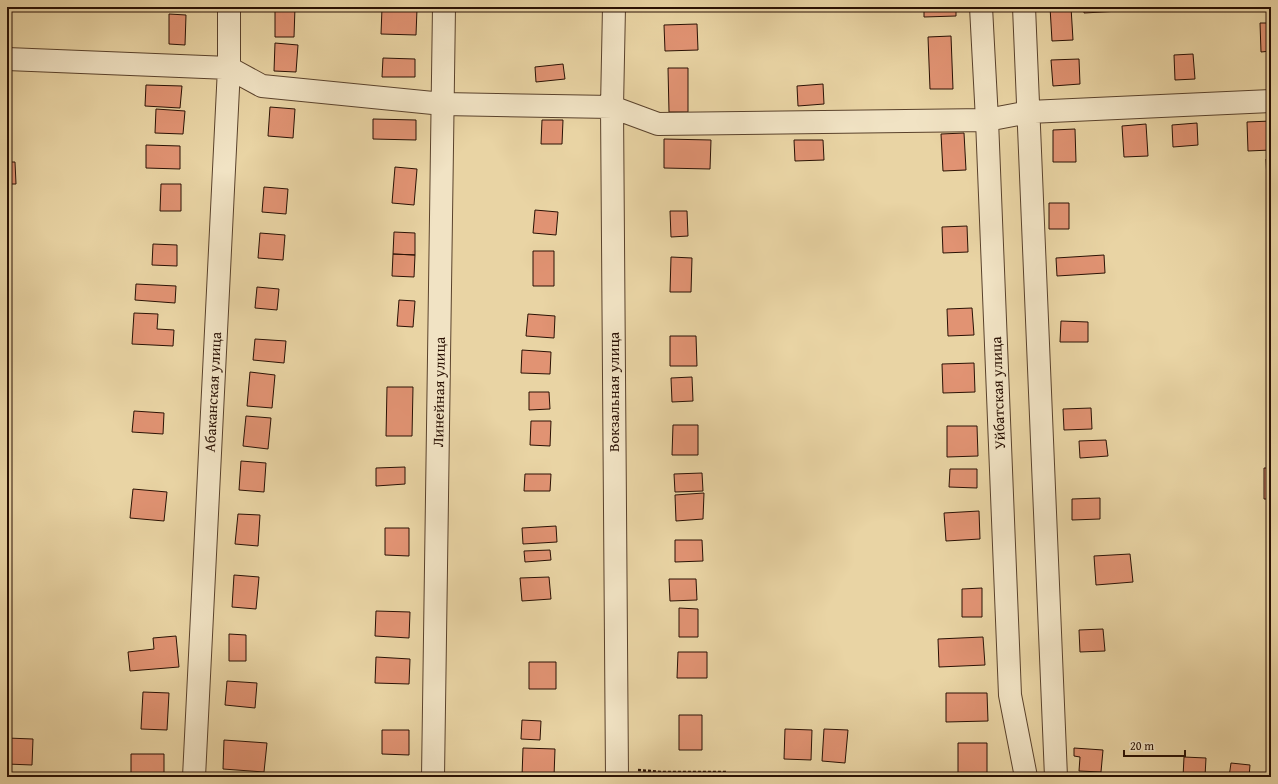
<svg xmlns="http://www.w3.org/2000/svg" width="1278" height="784" viewBox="0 0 1278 784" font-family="'Gentium Book Plus',serif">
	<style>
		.building { fill: #e19373; stroke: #2a1104 }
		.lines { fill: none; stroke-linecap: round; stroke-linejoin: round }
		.minor-casing { stroke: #5a422c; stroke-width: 24 }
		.path { stroke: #2a1104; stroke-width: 2.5; stroke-dasharray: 3 2; stroke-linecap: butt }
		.minor { stroke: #f1e3c4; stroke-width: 22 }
		.labels { text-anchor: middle; stroke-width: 3.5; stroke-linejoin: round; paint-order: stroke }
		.street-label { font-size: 15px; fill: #2a1104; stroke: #f1e3c4 }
	</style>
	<rect width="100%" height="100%" fill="#e9d4a4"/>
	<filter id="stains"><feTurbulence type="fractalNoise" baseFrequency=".005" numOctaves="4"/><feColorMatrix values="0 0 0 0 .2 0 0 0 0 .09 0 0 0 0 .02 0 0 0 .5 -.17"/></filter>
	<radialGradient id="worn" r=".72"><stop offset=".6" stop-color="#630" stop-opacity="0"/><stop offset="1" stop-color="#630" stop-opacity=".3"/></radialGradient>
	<!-- building -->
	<path class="building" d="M275 7H295L294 37H275Z
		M924 7H956V16L924 17Z
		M1050 7H1071L1073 40 1052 41Z
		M1084 7H1120V11L1084 13Z
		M382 8 417 9 416 35 381 34Z
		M169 14 186 15 185 45 169 44Z
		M1260 23H1271V51L1261 52Z
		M697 24 698 50 665 51 664 25Z
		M951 36 953 89H930L928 37Z
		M275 43 298 45 296 72 274 71Z
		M1193 54 1195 79 1175 80 1174 55Z
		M383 58 415 59V77H382Z
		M1079 59 1080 84 1053 86 1051 60Z
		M563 64 565 79 536 82 535 67Z
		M668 68H688V112H669Z
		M823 84 824 104 798 106 797 86Z
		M146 85 182 86 180 108 145 106Z
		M270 107 295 109 293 138 268 136Z
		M156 109 185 111 183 134 155 133Z
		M373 119 416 120V140L373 139Z
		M542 120H563L562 144H541Z
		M1271 121V150L1248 151 1247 122Z
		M1197 123 1198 145 1173 147 1172 125Z
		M1146 124 1148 156 1124 157 1122 126Z
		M1075 129 1076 162H1053V130Z
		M964 133 966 170 943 171 941 134Z
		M664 139 711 140 710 169 664 168Z
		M794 140H823L824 160 795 161Z
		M146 145 180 146V169L146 168Z
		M1266 159H1271V181H1267Z
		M7 162H15L16 184H7Z
		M395 167 417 169 414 205 392 203Z
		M161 184H181V211H160Z
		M264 187 288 189 286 214 262 212Z
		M1049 203H1069V229H1049Z
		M535 210 558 212 556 235 533 233Z
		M670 211H687L688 236 671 237Z
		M967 226 968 252 943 253 942 227Z
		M394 232 415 233V255L393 254Z
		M260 233 285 235 283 260 258 258Z
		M153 244 177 245V266L152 265Z
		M533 251H554V286H533Z
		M393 254 415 255 414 277 392 276Z
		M1104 255 1105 273 1057 276 1056 258Z
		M671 257 692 258 691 292H670Z
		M1268 276H1271V303H1270Z
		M136 284 176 286 175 303 135 300Z
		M257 287 279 289 277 310 255 308Z
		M399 300 415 301 413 327 397 326Z
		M972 308 974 335 948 336 947 309Z
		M134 313 158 314 157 329 174 330 173 346 132 344Z
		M528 314 555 316 554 338 526 336Z
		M1061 321 1088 322V342H1060Z
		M670 336H696L697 366H670Z
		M255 339 286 341 284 363 253 360Z
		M522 350 551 352 550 374 521 373Z
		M974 363 975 392 943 393 942 364Z
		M250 372 275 375 272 408 247 406Z
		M692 377 693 401 672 402 671 378Z
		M387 387H413L412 436H386Z
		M529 392H549L550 409 529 410Z
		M1091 408 1092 429 1064 430 1063 409Z
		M134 411 164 413 163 434 132 432Z
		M246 416 271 418 268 449 243 446Z
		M531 421H551L550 446 530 445Z
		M673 425H698V455H672Z
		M947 426H977L978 456 947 457Z
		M1106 440 1108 456 1080 458 1079 441Z
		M241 461 266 463 264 492 239 490Z
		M405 467V484L376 486V468Z
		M1264 468H1271V499H1264Z
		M950 469H977V488L949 487Z
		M702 473 703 491 675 492 674 474Z
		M525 474H551L550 491H524Z
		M133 489 167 492 164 521 130 518Z
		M704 493 703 519 676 521 675 495Z
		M1100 498V519L1072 520V499Z
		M979 511 980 539 946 541 944 513Z
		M238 514 260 515 258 546 235 544Z
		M556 526 557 542 523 544 522 528Z
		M385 528H409V556L385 555Z
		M675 540H702L703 561 675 562Z
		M550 550 551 560 525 562 524 551Z
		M1130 554 1133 582 1096 585 1094 556Z
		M234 575 259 577 256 609 232 607Z
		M549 577 551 599 522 601 520 578Z
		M669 579H696L697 600 670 601Z
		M982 588V617H962V589Z
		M679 608 698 609V637H679Z
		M376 611 410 612 409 638 375 636Z
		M1103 629 1105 651 1080 652 1079 630Z
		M229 634 246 635V661H229Z
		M176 636 179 667 130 671 128 652 154 649 153 638Z
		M983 637 985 665 939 667 938 639Z
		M678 652H707V678H677Z
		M376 657 410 659 409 684 375 683Z
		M529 662H556V689H529Z
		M227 681 257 683 255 708 225 705Z
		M143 692 169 693 167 730 141 729Z
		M946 693H987L988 721 946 722Z
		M679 715H702V750H679Z
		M522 720 541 721 540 740 521 739Z
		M785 729 812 730 811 760 784 759Z
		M824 729 848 730 845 763 822 761Z
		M382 730H409V755L382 754Z
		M7 738 33 739 32 765 7 764Z
		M224 740 267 743 264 772 223 769Z
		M958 743H987V774L958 773Z
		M523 748 555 749 554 777H522Z
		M1074 748 1103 750 1101 772 1079 771 1080 757 1074 756Z
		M131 754H164V777H131Z
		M1184 757 1206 758 1205 777H1183Z
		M1231 763 1250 765 1249 777H1229Z"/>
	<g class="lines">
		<!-- minor casing -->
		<g class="minor-casing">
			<path id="minor" d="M614 7 612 107 617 777
				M981 7 987 120 1010 695 1026 777
				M1024 7 1056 777
				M7 59 229 68 262 86 443 104 612 107 658 124 987 120 1029 112 1271 101
				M194 777 229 68V7
				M433 777 444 7"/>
		</g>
		<!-- path -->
		<path class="path" d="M638 770 662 772H726L734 777"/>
		<!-- minor -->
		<use href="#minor" class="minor"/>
	</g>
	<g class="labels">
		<!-- street labels -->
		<g class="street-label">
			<text transform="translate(213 392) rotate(-87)" y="5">Абаканская улица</text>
			<text transform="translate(439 392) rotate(-89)" y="5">Линейная улица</text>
			<text transform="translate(614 392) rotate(-90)" y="5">Вокзальная улица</text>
			<text transform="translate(998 393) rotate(-92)" y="5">Уйбатская улица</text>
		</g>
	</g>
	<!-- margin -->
	<rect width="1278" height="784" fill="none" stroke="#e9d4a4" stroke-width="24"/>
	<rect x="8" y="8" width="1262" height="768" fill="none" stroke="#2a1104" stroke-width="2"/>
	<rect x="12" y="12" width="1254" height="760" fill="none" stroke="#2a1104"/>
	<!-- scale -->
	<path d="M1124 750v6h61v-6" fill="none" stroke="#2a1104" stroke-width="2"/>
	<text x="1130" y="750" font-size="12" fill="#2a1104" stroke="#f1e3c4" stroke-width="3" paint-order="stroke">20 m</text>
	<rect width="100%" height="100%" filter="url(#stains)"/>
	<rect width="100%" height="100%" fill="url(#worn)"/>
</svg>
